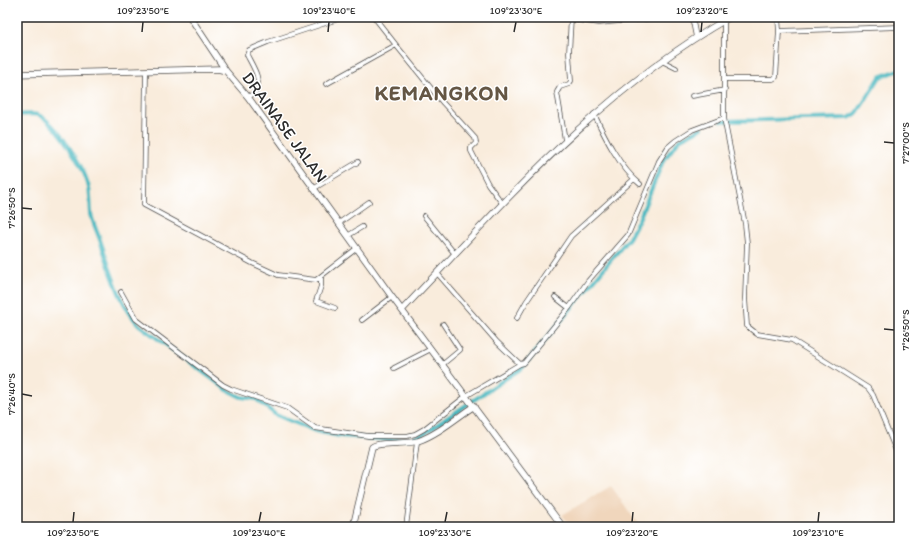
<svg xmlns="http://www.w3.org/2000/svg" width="916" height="544" viewBox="0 0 916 544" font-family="Itim,sans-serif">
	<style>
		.built { fill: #f0d6bc }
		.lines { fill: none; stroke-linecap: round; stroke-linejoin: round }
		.canal { stroke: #49b8c0; stroke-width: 4 }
		.street-casing { stroke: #4a4846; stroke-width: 5.5 }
		.secondary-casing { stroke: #4a4846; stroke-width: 7 }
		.street { stroke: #fff; stroke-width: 4 }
		.secondary { stroke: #fff; stroke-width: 5.5 }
		.ticks { fill: none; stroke: #2b2b2b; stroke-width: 1.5 }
		.labels { text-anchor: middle; stroke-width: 3; stroke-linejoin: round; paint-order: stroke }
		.street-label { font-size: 17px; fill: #2b2b2b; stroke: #fff }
		.district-label { font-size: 21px; font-weight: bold; letter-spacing: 1px; fill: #645644; stroke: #fff }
		.neatline { fill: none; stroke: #2b2b2b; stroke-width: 1.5 }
		.ticks-label { font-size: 10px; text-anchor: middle; fill: #2b2b2b }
	</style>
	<rect width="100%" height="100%" fill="#fff"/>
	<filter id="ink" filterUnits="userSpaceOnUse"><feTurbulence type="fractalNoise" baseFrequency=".025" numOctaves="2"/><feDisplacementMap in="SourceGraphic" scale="8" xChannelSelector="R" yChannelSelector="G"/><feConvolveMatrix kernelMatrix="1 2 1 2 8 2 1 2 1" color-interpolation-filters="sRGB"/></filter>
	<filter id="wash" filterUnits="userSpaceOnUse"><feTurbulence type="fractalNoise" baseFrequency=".012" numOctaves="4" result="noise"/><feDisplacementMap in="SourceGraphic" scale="16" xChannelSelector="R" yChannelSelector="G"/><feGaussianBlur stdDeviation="0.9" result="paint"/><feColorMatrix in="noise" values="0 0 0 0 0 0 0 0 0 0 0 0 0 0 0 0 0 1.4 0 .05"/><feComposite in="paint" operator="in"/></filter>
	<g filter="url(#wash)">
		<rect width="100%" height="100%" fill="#f9ecdc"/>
		<!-- built -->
		<path class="built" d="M611 486 640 527H572L562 515Z"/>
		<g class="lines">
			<!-- canal -->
			<path class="canal" d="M17 115C23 115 33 113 38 115 56 122 83 166 88 184 91 193 90 204 91 214 93 224 98 233 101 243 111 271 119 303 139 325L227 390 241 397 256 399 276 415 315 431 339 436 390 440 412 438 423 434 523 367 629 238 640 217 663 161 679 140 702 128
				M722 121 849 118 857 113 880 77 899 70"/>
		</g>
	</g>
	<g filter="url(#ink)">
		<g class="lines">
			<!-- street casing -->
			<g class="street-casing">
				<path id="street" d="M692 17 696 37
					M778 17 779 31 899 27
					M571 19 599 23 663 17
					M724 20V118L745 224 747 243 745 298 747 326 757 334 792 340 868 388 873 395 899 458
					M396 45 443 103 475 138 476 143 471 148V151L488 184 502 203
					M662 61 676 68
					M146 72 144 205 252 263 278 275 316 280 357 248
					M725 79H773L776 77 779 31
					M326 84 396 45 374 17
					M692 96 725 90
					M248 97 256 92C262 79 253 67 247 55L249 50 268 42 344 17
					M594 114C605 137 620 168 640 184
					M565 140 557 92 560 87 569 84 571 81 569 53 571 17
					M313 189 358 162
					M424 216 455 254
					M339 223 369 202
					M349 235 362 227
					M321 278V286L316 301 335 308
					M121 292 136 319 223 385 231 389 287 408 315 428 368 436H407L415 434 424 429 466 396 520 364 497 342 437 273
					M555 297 569 308
					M517 318 526 302 571 236 634 179
					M362 320 392 297
					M443 364 460 350 443 324
					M520 364 524 363 569 308 588 281 628 235 659 161 668 147 675 141 692 130 724 118
					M394 368 431 349
					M406 527 417 442"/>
			</g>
			<!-- secondary casing -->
			<g class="secondary-casing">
				<path id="secondary" d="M190 17 226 71
					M17 74 218 69 226 71 248 97 392 297 563 527
					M402 310C506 201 597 93 730 17
					M353 527 372 447C380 441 405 445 418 441 438 434 456 418 474 406"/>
			</g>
			<!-- street -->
			<use href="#street" class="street"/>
			<!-- secondary -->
			<use href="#secondary" class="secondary"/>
		</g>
	</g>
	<!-- ticks -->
	<path class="ticks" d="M142 32 143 22M328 32 329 22M514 32 516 22M701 32 702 22M884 142 894 143M22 208 32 209M884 329 894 330M22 394 32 396M73 522 74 512M259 522 261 512M445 522 447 512M632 522 633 512M818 522 819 512"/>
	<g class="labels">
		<!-- street labels -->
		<g class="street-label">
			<text transform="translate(285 127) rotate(54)" y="6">DRAINASE JALAN</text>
		</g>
		<!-- district labels -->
		<g class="district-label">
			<text x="442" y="100">KEMANGKON</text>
		</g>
	</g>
	<!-- margin -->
	<rect width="916" height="544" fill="none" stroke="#fff" stroke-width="44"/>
	<rect x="22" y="22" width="872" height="500" class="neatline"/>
	<g class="ticks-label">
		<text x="143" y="14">109°23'50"E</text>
		<text x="329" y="14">109°23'40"E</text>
		<text x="516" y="14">109°23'30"E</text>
		<text x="702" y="14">109°23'20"E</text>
		<text transform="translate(905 143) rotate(-90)" y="4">7°27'00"S</text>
		<text transform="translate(11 208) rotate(-90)" y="4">7°26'50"S</text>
		<text transform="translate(905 330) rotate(-90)" y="4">7°26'50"S</text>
		<text transform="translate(11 394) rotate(-90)" y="4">7°26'40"S</text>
		<text x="73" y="536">109°23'50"E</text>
		<text x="259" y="536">109°23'40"E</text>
		<text x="445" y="536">109°23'30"E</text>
		<text x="632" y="536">109°23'20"E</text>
		<text x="818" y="536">109°23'10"E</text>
	</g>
</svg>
